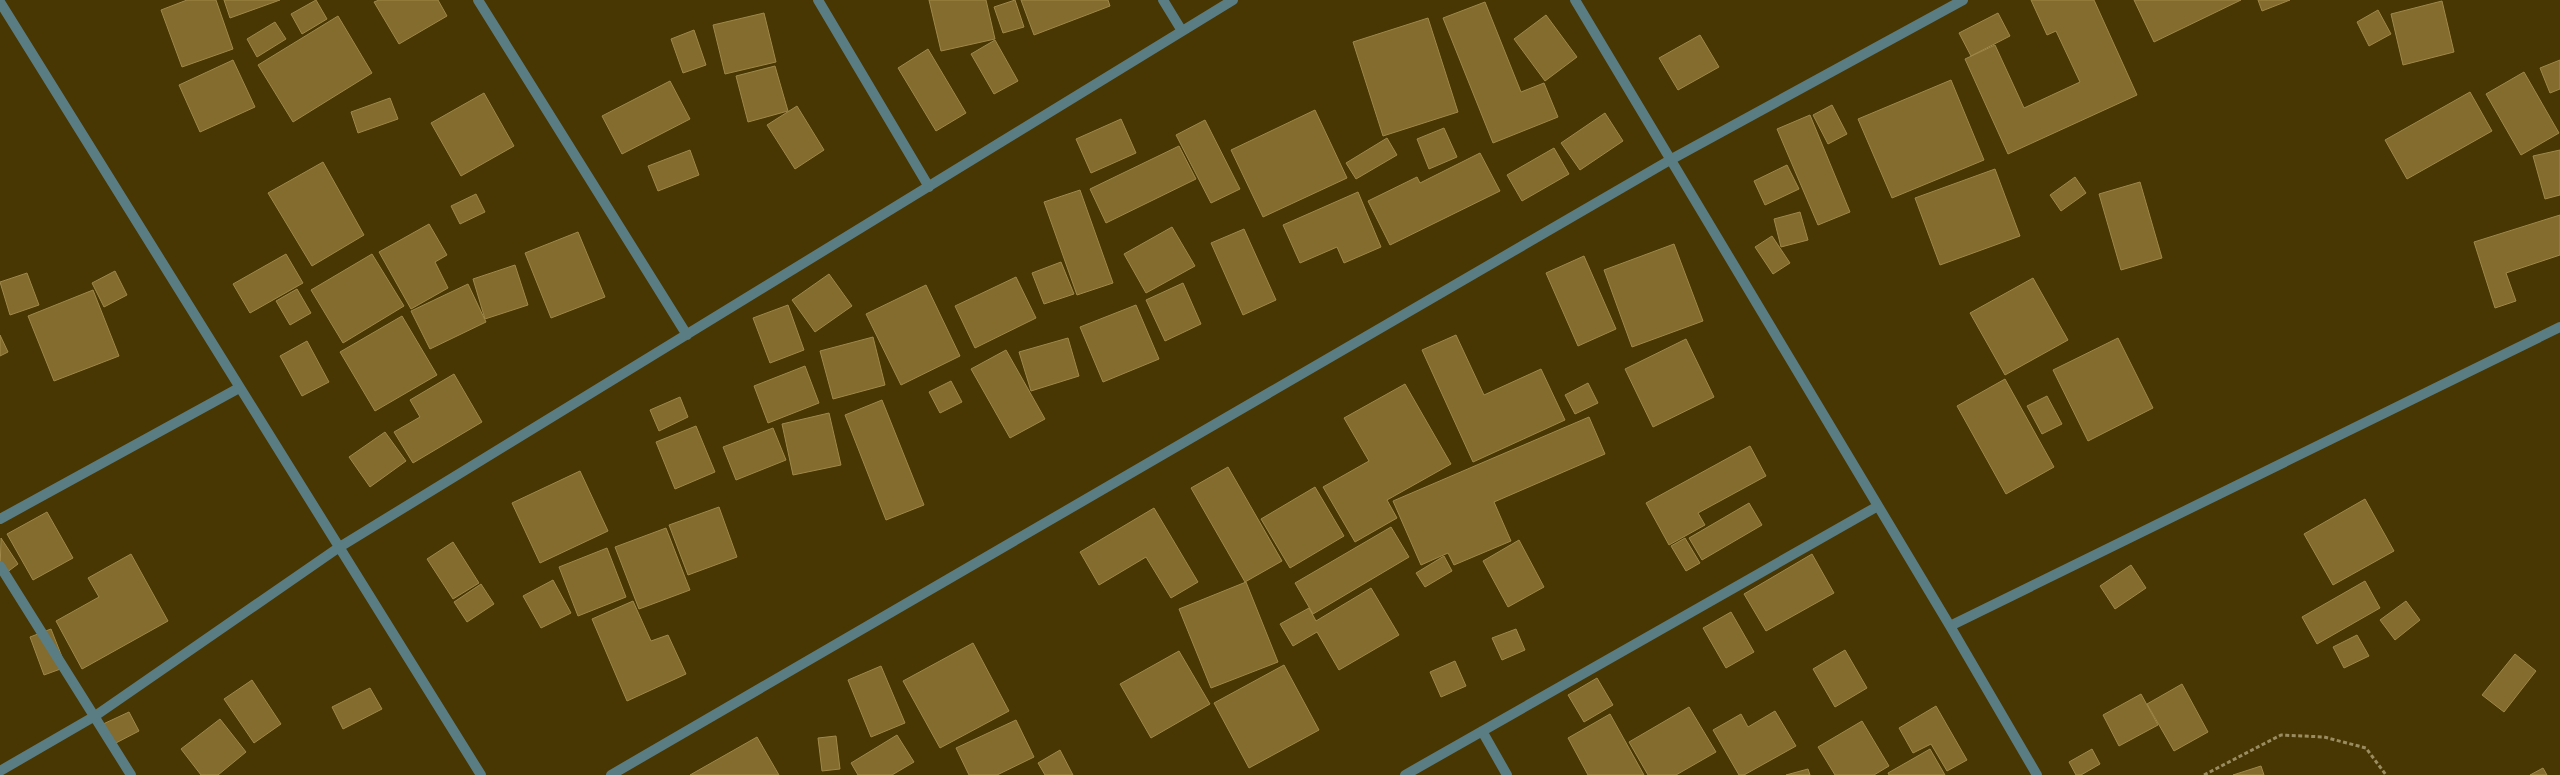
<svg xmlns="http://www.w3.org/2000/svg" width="2560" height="775" viewBox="0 0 2560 775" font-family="'Archivo Narrow',sans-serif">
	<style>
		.building { fill: #836c2d; stroke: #9f8849 }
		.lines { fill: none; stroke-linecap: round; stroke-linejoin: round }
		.path { stroke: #9a8c61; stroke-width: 3; stroke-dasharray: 4 2.5; stroke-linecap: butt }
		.street { stroke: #5a7d83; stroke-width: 10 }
	</style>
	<rect width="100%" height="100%" fill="#483702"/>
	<!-- building -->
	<path class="building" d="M187 0H216L233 49 182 67 161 10Z
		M224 0H280L230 18Z
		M316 0 327 19 302 34 291 14Z
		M379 0H438L447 16 399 44 374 2Z
		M929 0H986L995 39 941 51Z
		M1015 0 1024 27 1003 33 994 7Z
		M1021 0H1108L1110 6 1034 35Z
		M2031 0H2094L2137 95 2008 154 1965 59 1995 45 2024 108 2080 82 2056 31 2047 35Z
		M2134 0H2241L2154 42Z
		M2258 0H2290L2262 11Z
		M2442 1 2454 52 2403 65 2391 14Z
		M1485 2 1521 92 1544 83 1558 117 1493 143 1443 18Z
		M2378 10 2391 34 2369 46 2357 22Z
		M764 13 776 62 725 74 713 25Z
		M1998 13 2010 36 1971 56 1959 33Z
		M1546 15 1577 57 1545 81 1514 39Z
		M338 16 372 73 293 122 258 65Z
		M1428 18 1458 112 1383 136 1353 42Z
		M275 22 286 39 257 57 247 39Z
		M694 30 706 65 683 73 671 39Z
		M1700 35 1719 67 1678 90 1659 58Z
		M995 40 1018 81 994 94 971 54Z
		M928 49 966 113 936 131 898 68Z
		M233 60 255 107 200 132 179 85Z
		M2560 60V89L2550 93 2540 68Z
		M775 66 788 111 748 122 736 76Z
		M2524 72 2559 133 2521 155 2486 94Z
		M1951 80 1984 160 1892 198 1858 119Z
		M670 81 690 119 622 154 602 116Z
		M2470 92 2492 131 2407 179 2385 140Z
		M484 93 514 146 461 176 431 123Z
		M390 98 398 119 358 133 351 112Z
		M1832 105 1847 134 1828 144 1813 115Z
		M797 106 824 150 795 169 767 125Z
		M1315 110 1347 178 1263 217 1231 150Z
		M1605 113 1623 141 1580 170 1561 143Z
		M1810 115 1850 212 1818 225 1777 129Z
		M1121 119 1136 153 1091 173 1076 139Z
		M1205 120 1240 189 1211 203 1176 135Z
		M1444 128 1457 157 1429 169 1417 139Z
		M1387 138 1397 155 1356 179 1346 163Z
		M1179 146 1196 179 1106 223 1090 189Z
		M1554 148 1569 174 1522 201 1507 175Z
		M690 150 699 175 658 191 648 166Z
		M2560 150V195L2545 199 2533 156Z
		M1480 153 1500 191 1390 245 1368 201 1417 177 1420 183Z
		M323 162 364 235 312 266 268 193Z
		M1787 165 1799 189 1765 205 1754 181Z
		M1995 169 2020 236 1940 265 1915 198Z
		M2075 177 2086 193 2061 211 2050 195Z
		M2140 182 2162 258 2121 270 2099 194Z
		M1080 190 1113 283 1077 295 1044 202Z
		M1358 192 1381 247 1344 263 1337 247 1300 263 1283 225Z
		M476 194 485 212 460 224 451 206Z
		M1800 212 1808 240 1781 247 1774 219Z
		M2560 215V255L2506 273 2516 301 2495 308 2474 242Z
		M429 224 447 255 435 262 448 288 411 309 379 252Z
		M1172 227 1195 266 1146 293 1124 254Z
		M1244 229 1276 300 1243 315 1211 243Z
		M578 232 605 297 551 318 525 253Z
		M1772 236 1790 263 1773 274 1755 247Z
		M1674 244 1703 321 1632 347 1604 270Z
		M286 254 303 283 250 313 233 284Z
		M372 254 404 306 343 343 311 290Z
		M1584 256 1616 329 1578 346 1546 273Z
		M1061 262 1074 294 1044 304 1032 273Z
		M515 265 528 305 485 319 473 279Z
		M115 271 127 295 104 307 92 283Z
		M27 273 39 305 10 315 0 282Z
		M829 274 852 306 815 332 792 300Z
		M1016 277 1036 318 975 348 955 306Z
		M2033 278 2068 340 2005 375 1970 313Z
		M1183 283 1201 324 1165 341 1146 300Z
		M468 284 486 322 430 349 411 311Z
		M926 285 960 356 901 385 866 314Z
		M297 289 311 313 290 325 276 301Z
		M93 290 119 356 54 381 28 316Z
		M788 305 804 350 770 363 753 318Z
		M1136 305 1159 359 1103 382 1080 327Z
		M402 316 437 375 375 411 340 352Z
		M0 335 8 352 0 356Z
		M1456 335 1484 395 1541 369 1565 420 1473 462 1422 350Z
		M873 337 885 385 833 399 820 351Z
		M1068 338 1079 376 1031 391 1019 352Z
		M2118 338 2153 408 2088 441 2053 370Z
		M1686 339 1714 397 1653 427 1625 369Z
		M307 341 329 382 302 396 280 356Z
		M1006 350 1045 419 1010 438 971 369Z
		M805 366 819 403 768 423 754 386Z
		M454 374 482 422 413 463 394 432 420 417 410 400Z
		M2005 379 2054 467 2006 494 1957 406Z
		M951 381 962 402 940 413 929 392Z
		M1588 383 1598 403 1575 414 1565 395Z
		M1405 384 1451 464 1387 500 1397 518 1355 542 1323 487 1369 461 1344 418Z
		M2047 396 2062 424 2042 434 2027 406Z
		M680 397 688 417 659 431 650 410Z
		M882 400 924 505 886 520 845 415Z
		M829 413 841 465 793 475 782 424Z
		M1589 417 1605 454 1494 502 1511 541 1454 565 1448 553 1421 565 1393 501Z
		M696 426 715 472 675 489 656 442Z
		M773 428 786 460 736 480 723 447Z
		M385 432 406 461 370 487 349 457Z
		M1750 446 1766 476 1698 513 1705 525 1669 545 1646 503Z
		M1228 467 1282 561 1245 582 1191 488Z
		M580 471 608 531 540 563 512 503Z
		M1315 487 1344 536 1290 568 1261 519Z
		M2365 499 2394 551 2333 585 2304 534Z
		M1749 503 1762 525 1702 560 1689 538Z
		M719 507 737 557 688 575 669 525Z
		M1154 508 1198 582 1171 598 1146 557 1099 585 1080 552Z
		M47 512 73 558 33 580 7 534Z
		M1391 527 1409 557 1313 614 1295 583Z
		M666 528 690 590 639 609 615 547Z
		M1 538 18 564 2 576 0 573Z
		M1685 538 1700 563 1686 571 1671 546Z
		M1519 540 1544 587 1508 607 1483 561Z
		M453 542 479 583 453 599 427 559Z
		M607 548 626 597 578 616 559 567Z
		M131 554 168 621 82 669 56 621 99 597 88 578Z
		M1812 554 1834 593 1766 631 1744 594Z
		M1444 556 1452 571 1425 587 1416 573Z
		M2131 565 2146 588 2115 609 2100 586Z
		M553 580 571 613 541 628 523 596Z
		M2365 581 2380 608 2317 644 2302 617Z
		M1246 582 1278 662 1211 688 1179 609Z
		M481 584 494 604 467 622 454 602Z
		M1371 588 1399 635 1339 670 1317 632 1293 646 1280 624 1309 608 1316 621Z
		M633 601 651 641 668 635 686 674 627 701 592 619Z
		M2406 601 2420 620 2395 640 2380 620Z
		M1731 612 1754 652 1726 668 1703 628Z
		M51 629 66 667 44 675 30 637Z
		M1516 629 1525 650 1502 660 1492 638Z
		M2357 635 2369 656 2344 668 2333 647Z
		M973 643 1009 711 940 748 903 681Z
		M1845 650 1867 688 1835 707 1813 669Z
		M1179 651 1210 704 1151 738 1120 684Z
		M2515 654 2536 671 2504 712 2482 695Z
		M1455 661 1466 686 1441 697 1430 672Z
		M1284 665 1319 730 1249 768 1214 703Z
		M881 666 905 723 871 737 848 680Z
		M1597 678 1613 705 1584 722 1568 695Z
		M252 680 281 724 254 743 224 699Z
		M2182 684 2208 732 2174 751 2147 704Z
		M370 688 382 709 343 729 332 707Z
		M2141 694 2158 725 2119 746 2103 715Z
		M1936 706 1967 760 1947 771 1931 744 1913 753 1899 728Z
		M1689 707 1716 752 1676 775H1648L1629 742Z
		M1775 711 1796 746 1744 775H1739L1713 730 1741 714 1748 727Z
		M129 712 139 731 112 745 101 725Z
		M1610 714 1644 775H1588L1568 738Z
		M220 719 246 752 218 775H201L181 749Z
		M1016 720 1034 757 997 775H969L956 748Z
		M1862 721 1889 766 1874 775H1835L1818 747Z
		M897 735 914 762 892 775H858L851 763Z
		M836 736 840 769 822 771 818 738Z
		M757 737 779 775H690Z
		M1930 749 1945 775H1889L1888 773Z
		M2092 749 2100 764 2081 775H2076L2069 762Z
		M1060 750 1073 775H1045L1038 763Z
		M2261 766 2264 775H2233Z
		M2543 768 2547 775H2530Z
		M1808 769 1810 775H1786Z"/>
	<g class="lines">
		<!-- path -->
		<path class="path" d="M2204 775 2281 735 2324 737 2366 748 2386 775"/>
		<!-- street -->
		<path class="street" d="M478 0 687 335
			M818 0 929 187
			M1163 0 1182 31
			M1575 0 1950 626 2037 775
			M0 2 481 775
			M0 519 239 388
			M0 566 131 775
			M1950 626 2560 327
			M1482 731 1507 775
			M0 771 95 716 338 548 1233 0
			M611 775 1670 160 1963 0
			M1405 775 1878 506"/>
	</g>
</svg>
